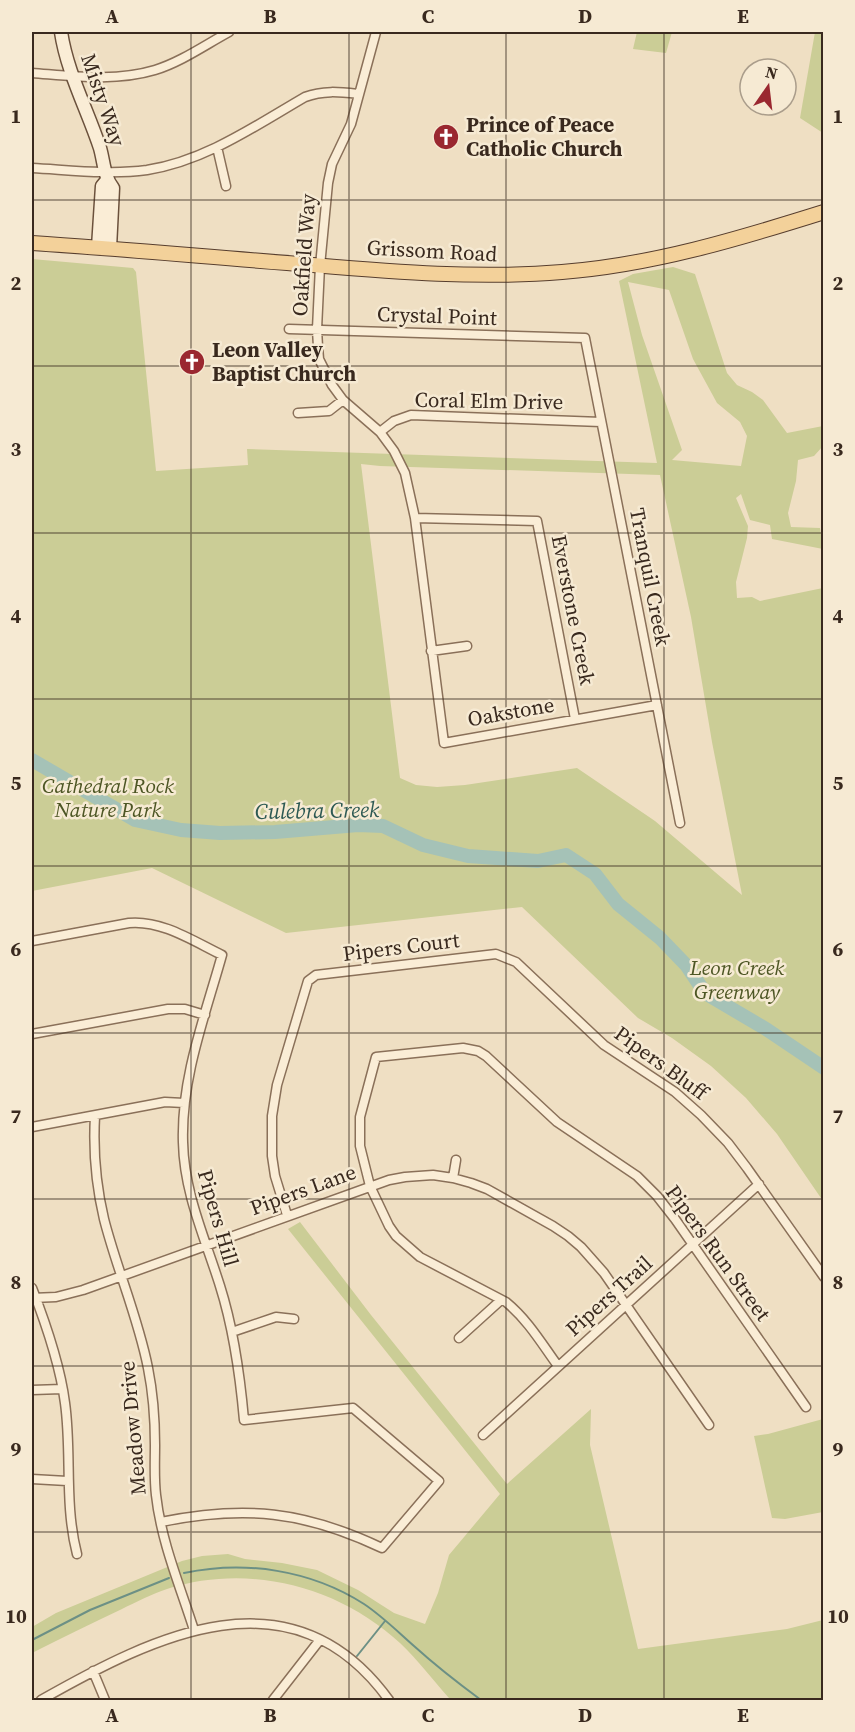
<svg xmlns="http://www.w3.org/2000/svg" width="855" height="1732" viewBox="0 0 855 1732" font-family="'Source Serif 4',serif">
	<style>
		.green { fill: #cbcd96; fill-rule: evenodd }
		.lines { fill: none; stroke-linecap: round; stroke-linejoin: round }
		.stream { stroke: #6c9085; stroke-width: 2 }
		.river { stroke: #a5c2b7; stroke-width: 14 }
		.street-casing { stroke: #8a7059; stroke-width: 11 }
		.secondary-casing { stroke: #6b513c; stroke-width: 15 }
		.primary-casing { stroke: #573e2e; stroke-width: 16 }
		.street { stroke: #faedd6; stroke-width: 8 }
		.secondary { stroke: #faedd6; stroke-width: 12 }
		.primary { stroke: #f3d19a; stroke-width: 14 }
		.grid { fill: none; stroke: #39291e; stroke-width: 1.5; stroke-opacity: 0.55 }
		.labels { text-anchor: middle; stroke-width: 5; stroke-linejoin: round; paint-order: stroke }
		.street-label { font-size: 21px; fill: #39291e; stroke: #f6ead3 }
		.poi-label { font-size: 21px; font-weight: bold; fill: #39291e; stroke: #f6ead3; text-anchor: start }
		.park-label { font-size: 21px; font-style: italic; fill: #4d5624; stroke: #f6ead3 }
		.water-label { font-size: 22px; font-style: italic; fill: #2d5953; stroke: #f6ead3 }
		.neatline { fill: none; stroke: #39291e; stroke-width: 2 }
		.grid-label { font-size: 20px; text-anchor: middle; font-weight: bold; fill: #39291e }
	</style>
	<rect width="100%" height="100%" fill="#efdfc3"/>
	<!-- green -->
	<path class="green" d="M637 32H672L666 53 633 49Z
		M815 32H823V133L800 118Z
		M32 259 133 268 136 272 156 471 248 465 247 449 657 463 619 281 633 274 673 267 695 274 727 373 737 385 752 392 763 400 787 433 823 426V446L814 456 798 460 796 481 788 513 791 527 820 528 823 549 772 539 770 525 750 520 741 494 736 498 748 526 747 538 736 582 737 598 752 597 760 601 823 588V1201L777 1134 746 1098 711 1066 672 1038 638 1018 522 907 286 933 152 868 32 891ZM628 282 669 290 693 359 717 403 740 422 747 436 741 466 672 460 682 450 642 335ZM361 464 380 466 660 475 691 617 712 742 742 895 655 821 577 768 465 785 437 787 416 785 400 778Z
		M300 1222 371 1315 507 1484 591 1409 590 1445 638 1649 787 1629 823 1620V1700H445L449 1698C433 1680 418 1660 400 1643 338 1586 249 1563 167 1589 152 1594 136 1602 122 1609 91 1624 61 1638 32 1653V1627L56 1613 182 1561 202 1556 228 1554 245 1559 282 1563 317 1570 358 1590 394 1613 425 1624 438 1593 449 1555 500 1494 288 1229Z
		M823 1419V1512L785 1519 772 1518 754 1436 768 1434Z"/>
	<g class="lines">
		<!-- stream -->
		<path class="stream" d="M184 1573C245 1560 311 1570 364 1604 382 1616 397 1631 414 1646 435 1665 458 1683 481 1700
			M32 1640 90 1610 169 1578
			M357 1656 385 1621"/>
		<!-- river -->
		<path class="river" d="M32 760 135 820 181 830 220 833 275 832 358 825 383 826 423 845 468 856 538 861 566 855 595 874 618 904 660 938 687 966 705 993 766 1029 824 1068"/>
		<!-- street casing -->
		<g class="street-casing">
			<path id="street" d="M376 32 351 124 332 164 328 183 320 266 317 329 318 347 319 359 332 385 343 400 380 432 394 451 405 473 415 518 444 743 657 705
				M32 73C72 76 115 82 155 70 181 62 205 45 229 32
				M217 147 226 186
				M32 168C70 170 109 175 147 170 205 161 255 126 305 97 323 90 340 92 359 94
				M289 329 585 338 680 823
				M298 413 329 411 343 400
				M380 432 394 421 411 415 601 422
				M415 518 537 521 575 719
				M431 651 467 646
				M32 941 129 923C162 920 193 941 222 955 205 1016 181 1078 183 1142 184 1193 205 1238 220 1286 234 1330 240 1375 244 1420L353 1408 439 1481 382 1548C304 1511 245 1505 161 1522
				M32 1034 168 1009H185L205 1015
				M95 1116C93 1151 96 1185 104 1219 117 1270 138 1317 148 1368 153 1393 155 1419 155 1445 155 1461 154 1478 156 1495 161 1541 180 1586 194 1630
				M32 1127 165 1102 184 1103
				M453 1178 456 1160
				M287 1215 275 1176 272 1156V1116L277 1085 308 981 316 975 496 954 516 962 604 1045 675 1092 701 1115 728 1143 747 1168 824 1277
				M32 1288C46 1324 60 1364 65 1403 72 1453 64 1504 77 1554
				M32 1298 56 1297 83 1290 389 1180 405 1177 433 1175 453 1178 471 1183 487 1189 553 1226 568 1236 581 1247 604 1273 709 1425
				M232 1332 276 1317 294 1319
				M459 1338 501 1300
				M558 1366C542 1344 528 1320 506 1302L420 1257 396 1236 389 1226 370 1186 360 1146V1117L376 1057 463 1048 478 1051 486 1056 557 1122 637 1176 657 1196 675 1219 806 1407
				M32 1390 62 1389
				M483 1435 759 1184
				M32 1479 67 1481
				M93 1671 105 1700
				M41 1700C154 1636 292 1566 389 1700
				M273 1700 319 1641"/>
		</g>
		<!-- secondary casing -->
		<g class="secondary-casing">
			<path id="secondary" d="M61 32C67 72 87 109 100 148 104 162 104 177 113 188L110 248
				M98 247 102 186 107 180"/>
		</g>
		<!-- primary casing -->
		<g class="primary-casing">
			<path id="primary" d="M32 243C125 249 219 258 313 265 396 272 479 279 562 272 652 265 738 239 824 212"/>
		</g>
		<!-- street -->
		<use href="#street" class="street"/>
		<!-- secondary -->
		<use href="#secondary" class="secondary"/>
		<!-- primary -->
		<use href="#primary" class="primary"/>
	</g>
	<!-- grid -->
	<path class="grid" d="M191 32V1700M349 32V1700M506 32V1700M664 32V1700M32 200H824M32 366H824M32 533H824M32 699H824M32 866H824M32 1033H824M32 1199H824M32 1366H824M32 1532H824"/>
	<!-- icons -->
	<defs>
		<g id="church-disc" transform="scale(1.35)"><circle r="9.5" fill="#9a2830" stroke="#f6ead3"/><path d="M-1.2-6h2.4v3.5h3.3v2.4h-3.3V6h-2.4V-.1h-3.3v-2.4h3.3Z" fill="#fff"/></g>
	</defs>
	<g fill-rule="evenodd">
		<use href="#church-disc" x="446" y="137"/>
		<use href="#church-disc" x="192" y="362"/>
	</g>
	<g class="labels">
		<!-- street labels -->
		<g class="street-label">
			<text transform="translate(103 100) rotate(71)" y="7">Misty Way</text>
			<text transform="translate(432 251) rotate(3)" y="7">Grissom Road</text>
			<text transform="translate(304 255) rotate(-86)" y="7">Oakfield Way</text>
			<text transform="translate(437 316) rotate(2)" y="7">Crystal Point</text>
			<text transform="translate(489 401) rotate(1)" y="7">Coral Elm Drive</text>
			<text transform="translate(650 577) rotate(79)" y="7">Tranquil Creek</text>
			<text transform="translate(573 610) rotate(79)" y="7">Everstone Creek</text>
			<text transform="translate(511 712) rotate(-10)" y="7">Oakstone</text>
			<text transform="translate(401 947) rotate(-7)" y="7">Pipers Court</text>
			<text transform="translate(661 1063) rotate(36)" y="7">Pipers Bluff</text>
			<text transform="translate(303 1190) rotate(-20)" y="7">Pipers Lane</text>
			<text transform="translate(218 1218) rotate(74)" y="7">Pipers Hill</text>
			<text transform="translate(718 1253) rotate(54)" y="7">Pipers Run Street</text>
			<text transform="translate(609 1296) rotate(-42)" y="7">Pipers Trail</text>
			<text transform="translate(133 1428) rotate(-95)" y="7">Meadow Drive</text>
		</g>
		<!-- poi labels -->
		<g class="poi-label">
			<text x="466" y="132">Prince of Peace<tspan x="466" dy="24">Catholic Church</tspan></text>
			<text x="212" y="357">Leon Valley<tspan x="212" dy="24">Baptist Church</tspan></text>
		</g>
		<!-- park labels -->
		<g class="park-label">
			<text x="108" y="793">Cathedral Rock<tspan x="108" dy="24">Nature Park</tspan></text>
			<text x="737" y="975">Leon Creek<tspan x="737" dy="24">Greenway</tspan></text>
		</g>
		<!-- water labels -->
		<g class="water-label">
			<text transform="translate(317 810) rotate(-1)" y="8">Culebra Creek</text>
		</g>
	</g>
	<!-- border -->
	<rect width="855" height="1732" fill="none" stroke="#f6ead3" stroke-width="66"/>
	<!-- north arrow -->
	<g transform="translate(768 87) rotate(14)"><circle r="28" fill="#f6ead3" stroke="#aa9d8b" stroke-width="1.5"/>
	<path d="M0-4.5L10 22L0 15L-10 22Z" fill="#9a2830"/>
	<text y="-9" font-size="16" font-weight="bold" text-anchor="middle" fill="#39291e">N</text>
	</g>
	<rect x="33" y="33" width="789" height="1666" class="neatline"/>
	<g class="grid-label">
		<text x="112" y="23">A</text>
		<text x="270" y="23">B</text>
		<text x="428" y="23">C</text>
		<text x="585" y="23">D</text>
		<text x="743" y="23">E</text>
		<text x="16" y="123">1</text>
		<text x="838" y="123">1</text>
		<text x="16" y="290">2</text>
		<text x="838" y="290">2</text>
		<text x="16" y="456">3</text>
		<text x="838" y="456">3</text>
		<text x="16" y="623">4</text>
		<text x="838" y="623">4</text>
		<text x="16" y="790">5</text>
		<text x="838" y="790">5</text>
		<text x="16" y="956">6</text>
		<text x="838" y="956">6</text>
		<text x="16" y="1123">7</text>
		<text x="838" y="1123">7</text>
		<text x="16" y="1289">8</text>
		<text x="838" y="1289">8</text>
		<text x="16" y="1456">9</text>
		<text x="838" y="1456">9</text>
		<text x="16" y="1623">10</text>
		<text x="838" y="1623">10</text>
		<text x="112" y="1722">A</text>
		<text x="270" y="1722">B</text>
		<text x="428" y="1722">C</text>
		<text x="585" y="1722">D</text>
		<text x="743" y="1722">E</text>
	</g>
</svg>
